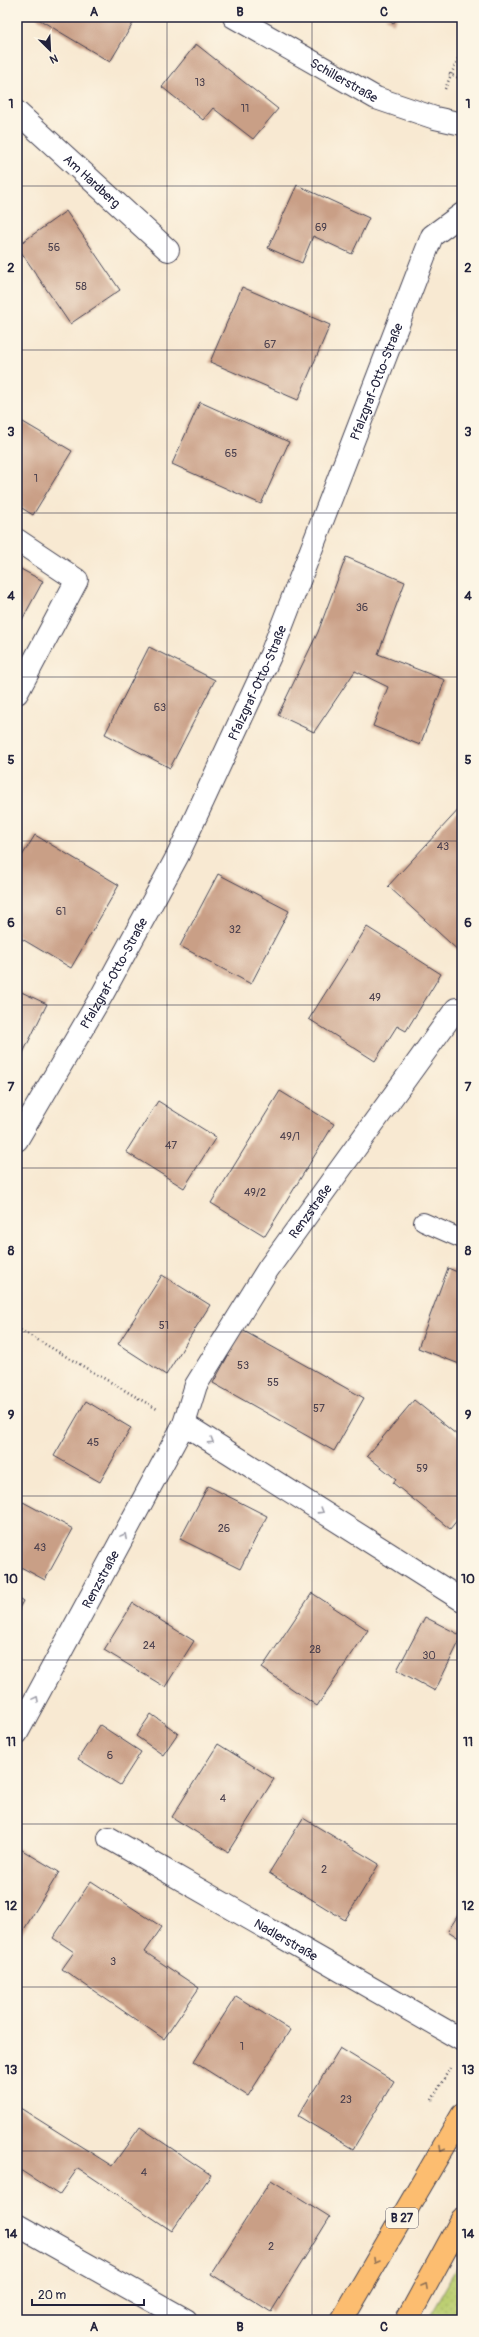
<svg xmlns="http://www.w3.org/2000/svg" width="479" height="2337" viewBox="0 0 479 2337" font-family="Pangolin,sans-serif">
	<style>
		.grass { fill: url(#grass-dots); stroke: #6f7856 }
		.building { fill: #c99f86 }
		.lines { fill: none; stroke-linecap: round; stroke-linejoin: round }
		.service-casing { stroke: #424052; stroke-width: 20 }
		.minor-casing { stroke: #424052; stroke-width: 24 }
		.tertiary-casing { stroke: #424052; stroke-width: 24 }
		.primary-casing { stroke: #424052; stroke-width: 24 }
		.path { stroke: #424052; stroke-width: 2.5; stroke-dasharray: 1 3; stroke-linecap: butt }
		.service { stroke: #fff; stroke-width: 18 }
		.minor { stroke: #fff; stroke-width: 22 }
		.tertiary { stroke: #fff; stroke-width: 22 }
		.primary { stroke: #fcbd6f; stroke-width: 22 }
		.oneway { stroke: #9c9ca7 }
		.oneway2 { stroke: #8f7055 }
		.grid { fill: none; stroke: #22223b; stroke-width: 1; stroke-opacity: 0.55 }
		.labels { text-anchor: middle; stroke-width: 4; stroke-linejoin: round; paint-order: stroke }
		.number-label { font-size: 11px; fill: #4c414e }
		.shield { fill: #fcf5e5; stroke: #63616e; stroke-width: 1 }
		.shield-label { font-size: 12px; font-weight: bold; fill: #22223b }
		.street-label { font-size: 13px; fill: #22223b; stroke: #fcf5e5 }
		.neatline { fill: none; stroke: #22223b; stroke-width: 1.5 }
		.grid-label { font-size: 13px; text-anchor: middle; font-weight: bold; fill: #22223b }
	</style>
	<defs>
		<pattern id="grass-dots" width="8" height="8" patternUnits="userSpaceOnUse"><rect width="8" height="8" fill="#bccf72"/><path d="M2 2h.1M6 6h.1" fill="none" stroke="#a1b164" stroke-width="1.8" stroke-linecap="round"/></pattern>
	</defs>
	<rect width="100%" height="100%" fill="#fcf5e5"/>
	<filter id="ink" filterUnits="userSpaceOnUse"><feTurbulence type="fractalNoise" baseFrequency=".025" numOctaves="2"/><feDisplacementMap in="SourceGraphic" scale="8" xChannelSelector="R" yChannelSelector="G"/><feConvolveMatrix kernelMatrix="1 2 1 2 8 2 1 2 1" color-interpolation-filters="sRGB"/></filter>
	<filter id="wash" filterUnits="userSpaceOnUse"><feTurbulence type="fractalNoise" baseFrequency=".012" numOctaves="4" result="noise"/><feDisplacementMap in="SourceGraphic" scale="16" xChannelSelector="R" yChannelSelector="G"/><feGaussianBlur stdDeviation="0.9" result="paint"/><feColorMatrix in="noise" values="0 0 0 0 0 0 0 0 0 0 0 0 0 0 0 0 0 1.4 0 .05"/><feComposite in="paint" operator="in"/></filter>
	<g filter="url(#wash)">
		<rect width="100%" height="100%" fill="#f8e9d2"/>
		<!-- grass -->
		<path class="grass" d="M462 2260V2320H427Z"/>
		<g id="blocks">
			<!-- building -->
			<path class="building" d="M35 17H129L135 20 110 62Z
				M385 17H398L393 24Z
				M196 44 278 109 253 139 213 108 203 120 162 87Z
				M297 185 369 218 352 254 313 236 302 263 268 248Z
				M66 211 120 290 70 324 17 246Z
				M242 287 330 325 298 400 210 362Z
				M200 402 289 442 261 504 172 464Z
				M18 419 72 451 33 515 17 505Z
				M346 557 405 582 378 654 445 680 420 745 373 726 388 687 355 671 314 732 278 715 318 632Z
				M17 567 43 581 17 629Z
				M149 647 215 680 170 768 105 734Z
				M462 806V954L388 886Z
				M35 835 119 885 71 968 17 936V864Z
				M218 874 289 911 251 984 180 946Z
				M367 927 441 974 406 1031 397 1026 375 1061 309 1019Z
				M17 990 47 1004 20 1059 17 1057Z
				M280 1091 334 1124 265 1236 211 1203Z
				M158 1101 216 1137 184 1188 126 1152Z
				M448 1268 462 1274V1365L418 1348Z
				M162 1275 210 1305 166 1375 118 1344Z
				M242 1330 364 1398 334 1451 213 1383Z
				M414 1400 462 1439V1514L450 1529 393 1483 396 1479 367 1456Z
				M86 1401 131 1428 100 1482 54 1456Z
				M208 1486 267 1516 240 1569 180 1539Z
				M23 1502 73 1529 45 1580 17 1565V1513Z
				M312 1593 368 1630 317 1706 262 1668Z
				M17 1597 23 1601 17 1612Z
				M133 1603 194 1641 165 1687 104 1650Z
				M425 1617 462 1636 435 1691 397 1670Z
				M151 1714 178 1733 163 1755 136 1736Z
				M100 1725 141 1752 120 1785 78 1759Z
				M218 1744 274 1779 228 1852 172 1817Z
				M303 1818 379 1864 345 1920 269 1873Z
				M17 1847 59 1872 17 1941Z
				M91 1881 162 1927 145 1952 199 1988 164 2039 62 1969 74 1952 53 1938Z
				M462 1909V1940L448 1931Z
				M236 1996 290 2030 248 2096 194 2062Z
				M340 2048 394 2081 353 2149 298 2116Z
				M17 2106 112 2166 140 2127 211 2175 172 2231 78 2168 59 2195 17 2168Z
				M271 2180 330 2217 271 2312 211 2274Z"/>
		</g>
	</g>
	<g filter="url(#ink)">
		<use href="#blocks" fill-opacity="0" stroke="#424052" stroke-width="1"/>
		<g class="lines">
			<!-- service casing -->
			<g class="service-casing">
				<path id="service" d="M423 1222 462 1239"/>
			</g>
			<!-- minor casing -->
			<g class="minor-casing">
				<g id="minor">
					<path id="s1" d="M234 17 376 98 435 118 462 124"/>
					<path id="s2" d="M17 112 168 250"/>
					<path d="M17 540 77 580 17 693"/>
					<path id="s3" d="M184 1424 196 1385 268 1269 456 1009"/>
					<path id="s4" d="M17 1733 184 1424 462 1600"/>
					<path id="s5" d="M109 1838 462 2040"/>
					<path d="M17 2225 186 2320"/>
				</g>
			</g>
			<!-- tertiary casing -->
			<g class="tertiary-casing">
				<g id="tertiary">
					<path id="s6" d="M17 1140 102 995 178 855 271 654 432 236 462 214"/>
				</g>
			</g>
			<!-- primary casing -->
			<g class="primary-casing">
				<path id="primary" d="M342 2320 462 2115
					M407 2320 462 2219"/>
			</g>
			<!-- path -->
			<path class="path" d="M449 74 462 79
				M445 89 462 49
				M17 1328 157 1409
				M432 2100 450 2068"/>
			<!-- service -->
			<use href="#service" class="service"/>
			<!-- minor -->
			<use href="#minor" class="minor"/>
			<!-- tertiary -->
			<use href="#tertiary" class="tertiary"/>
			<!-- primary -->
			<use href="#primary" class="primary"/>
		</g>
		<!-- one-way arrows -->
		<defs><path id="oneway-chevron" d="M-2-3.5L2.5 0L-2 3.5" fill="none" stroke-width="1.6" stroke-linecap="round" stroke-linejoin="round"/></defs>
		<g class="oneway">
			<use href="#oneway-chevron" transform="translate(211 1441) rotate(32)"/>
			<use href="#oneway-chevron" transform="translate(321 1511) rotate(32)"/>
			<use href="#oneway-chevron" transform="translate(124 1536) rotate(-62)"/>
			<use href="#oneway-chevron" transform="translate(36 1699) rotate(-62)"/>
		</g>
		<g class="oneway2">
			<use href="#oneway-chevron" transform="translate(442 2149) rotate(120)"/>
			<use href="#oneway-chevron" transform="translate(376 2261) rotate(120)"/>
			<use href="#oneway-chevron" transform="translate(425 2286) rotate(-61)"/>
		</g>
	</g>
	<!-- grid -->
	<path class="grid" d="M167 17V2320M312 17V2320M17 186H462M17 350H462M17 513H462M17 677H462M17 841H462M17 1005H462M17 1168H462M17 1332H462M17 1496H462M17 1660H462M17 1824H462M17 1987H462M17 2151H462"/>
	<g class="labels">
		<!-- number labels -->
		<g class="number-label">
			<text x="200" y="86">13</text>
			<text x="245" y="112">11</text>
			<text x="321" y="231">69</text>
			<text x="54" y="251">56</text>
			<text x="81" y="290">58</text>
			<text x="270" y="348">67</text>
			<text x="231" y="457">65</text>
			<text x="36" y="482">1</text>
			<text x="362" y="611">36</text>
			<text x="160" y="711">63</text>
			<text x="443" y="850">43</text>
			<text x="61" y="915">61</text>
			<text x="235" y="933">32</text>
			<text x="375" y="1001">49</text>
			<text x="290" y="1140">49/1</text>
			<text x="171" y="1149">47</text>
			<text x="255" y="1196">49/2</text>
			<text x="164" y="1329">51</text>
			<text x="243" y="1369">53</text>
			<text x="273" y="1386">55</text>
			<text x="319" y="1412">57</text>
			<text x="93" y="1446">45</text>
			<text x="422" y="1472">59</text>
			<text x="224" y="1532">26</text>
			<text x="40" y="1551">43</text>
			<text x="149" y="1649">24</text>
			<text x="315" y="1653">28</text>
			<text x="429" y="1659">30</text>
			<text x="110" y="1759">6</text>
			<text x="223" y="1802">4</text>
			<text x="324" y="1873">2</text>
			<text x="113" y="1965">3</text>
			<text x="242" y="2050">1</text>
			<text x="346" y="2103">23</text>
			<text x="144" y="2176">4</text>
			<text x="271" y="2250">2</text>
		</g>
		<!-- shield labels -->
		<rect class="shield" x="386" y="2208" width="32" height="20" rx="3"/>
		<g class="shield-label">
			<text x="402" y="2222">B 27</text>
		</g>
		<!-- street labels -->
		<g class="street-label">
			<text dy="5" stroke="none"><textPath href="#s1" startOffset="127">Schillerstraße</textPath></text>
			<text dy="5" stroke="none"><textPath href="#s2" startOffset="102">Am Hardberg</textPath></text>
			<text dy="5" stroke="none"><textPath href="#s6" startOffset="841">Pfalzgraf-Otto-Straße</textPath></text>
			<text dy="5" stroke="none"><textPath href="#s6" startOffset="517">Pfalzgraf-Otto-Straße</textPath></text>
			<text dy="5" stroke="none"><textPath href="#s6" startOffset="193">Pfalzgraf-Otto-Straße</textPath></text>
			<text dy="5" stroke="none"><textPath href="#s3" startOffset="249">Renzstraße</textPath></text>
			<text dy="5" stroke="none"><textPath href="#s4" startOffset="175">Renzstraße</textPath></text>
			<text dy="5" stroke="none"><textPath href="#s5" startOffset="204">Nadlerstraße</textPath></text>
		</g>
	</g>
	<!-- margin -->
	<rect width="479" height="2337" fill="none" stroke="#fcf5e5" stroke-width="44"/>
	<!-- north arrow -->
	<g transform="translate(50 50) rotate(156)" stroke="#fcf5e5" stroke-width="3" paint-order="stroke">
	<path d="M0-3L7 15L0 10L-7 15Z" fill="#22223b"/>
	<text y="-6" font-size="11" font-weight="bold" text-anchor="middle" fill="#22223b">N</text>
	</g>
	<!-- scale -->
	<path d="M32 2299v6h112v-6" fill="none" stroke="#22223b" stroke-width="2"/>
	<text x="38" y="2299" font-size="12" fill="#22223b" stroke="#fcf5e5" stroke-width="3" paint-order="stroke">20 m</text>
	<rect x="22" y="22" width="435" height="2293" class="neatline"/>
	<g class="grid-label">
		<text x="94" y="16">A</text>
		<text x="240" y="16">B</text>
		<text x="384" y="16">C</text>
		<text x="11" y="108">1</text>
		<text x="468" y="108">1</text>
		<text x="11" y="272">2</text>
		<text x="468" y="272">2</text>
		<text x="11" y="436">3</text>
		<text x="468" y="436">3</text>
		<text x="11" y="600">4</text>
		<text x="468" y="600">4</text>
		<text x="11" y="764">5</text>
		<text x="468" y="764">5</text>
		<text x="11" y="927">6</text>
		<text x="468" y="927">6</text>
		<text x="11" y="1091">7</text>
		<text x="468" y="1091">7</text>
		<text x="11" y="1255">8</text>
		<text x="468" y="1255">8</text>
		<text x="11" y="1419">9</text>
		<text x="468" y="1419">9</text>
		<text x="11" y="1583">10</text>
		<text x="468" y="1583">10</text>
		<text x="11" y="1746">11</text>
		<text x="468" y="1746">11</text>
		<text x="11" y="1910">12</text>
		<text x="468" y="1910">12</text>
		<text x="11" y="2074">13</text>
		<text x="468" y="2074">13</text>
		<text x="11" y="2238">14</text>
		<text x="468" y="2238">14</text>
		<text x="94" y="2331">A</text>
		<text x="240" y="2331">B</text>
		<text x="384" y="2331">C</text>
	</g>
</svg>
